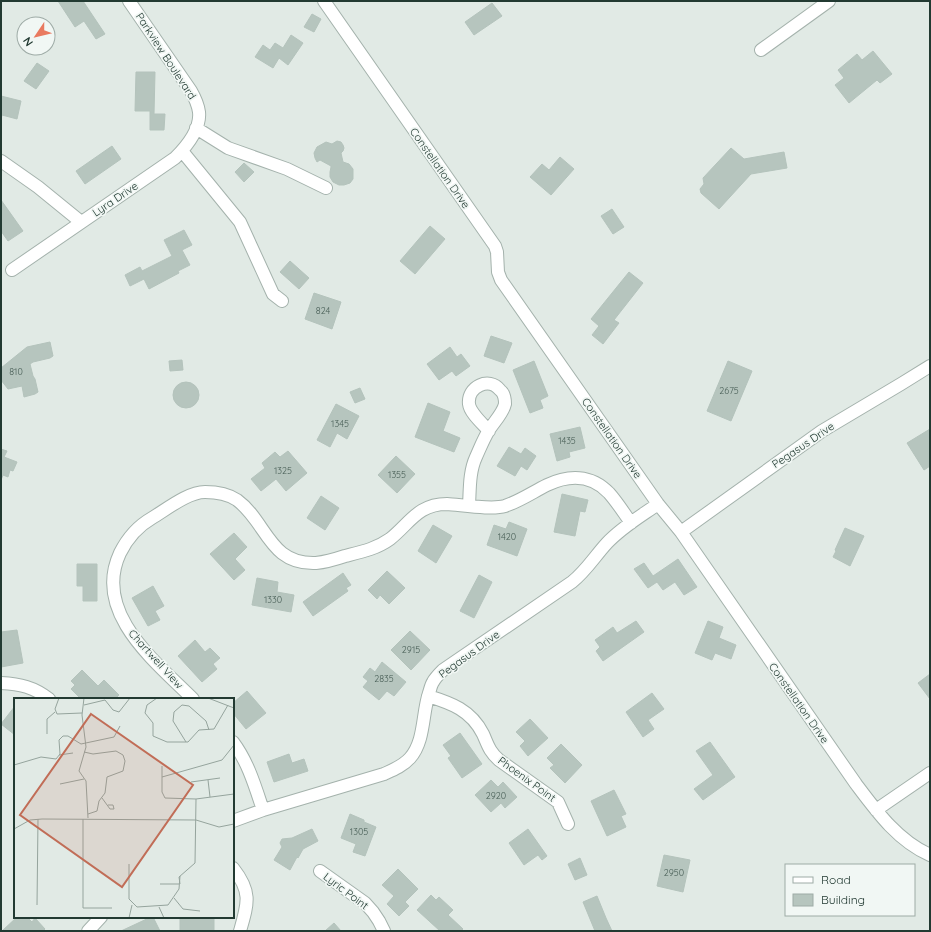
<svg xmlns="http://www.w3.org/2000/svg" width="931" height="932" viewBox="0 0 931 932" font-family="Quicksand,sans-serif">
	<style>
		.building { fill: #b6c5be; stroke: #b4c3bc }
		.lines { fill: none; stroke-linecap: round; stroke-linejoin: round }
		.minor-casing { stroke: #a4b2ac; stroke-width: 14 }
		.minor { stroke: #fff; stroke-width: 12 }
		.labels { text-anchor: middle; stroke-width: 3.5; stroke-linejoin: round; paint-order: stroke }
		.number-label { font-size: 9px; fill: #475d55 }
		.street-label { font-size: 11px; fill: #223a32; stroke: #f1f7f4 }
		.inset-road { fill: none; stroke: #95a49d; stroke-width: 1 }
		.view { fill: #c16d57; fill-opacity: 0.15; stroke: #c16d57; stroke-width: 2 }
		.inset-edge { fill: none; stroke: #223a32; stroke-width: 2 }
	</style>
	<rect width="100%" height="100%" fill="#e1eae5"/>
	<!-- building -->
	<path class="building" d="M58 1H83L105 34 96 39 84 21 75 27Z
		M492 3 502 16 474 35 465 22Z
		M312 14 321 19 314 32 304 27Z
		M291 35 303 43 288 65 279 58 273 68 255 57 263 45 270 50 275 43 283 48Z
		M873 51 892 74 880 83 877 80 849 103 835 85 844 78 838 70 857 54 862 60Z
		M37 63 49 71 36 89 24 81Z
		M136 72H155L154 114H165L164 130H150V111H135Z
		M1 96 21 101 17 119 2 115 1 119Z
		M337 141 341 142 343 145 344 148 343 151 341 153 343 162 349 164 353 169V179L350 183 344 185H339L333 182 330 177V172L331 167V166L320 160 317 162 315 158 314 153 317 147 326 142 332 144Z
		M112 146 121 159 85 184 76 171Z
		M731 148 744 159 784 152 787 168 751 174 719 209 701 193 700 189 704 184 703 178Z
		M560 157 574 169 551 195 530 177 542 164 549 170Z
		M244 163 254 172 244 182 235 172Z
		M1 200 23 231 8 241 1 231Z
		M612 209 624 227 613 234 601 216Z
		M430 226 445 239 415 274 400 261Z
		M184 230 192 245 182 250 190 265 178 271 179 273 149 289 144 279 130 286 125 275 140 267 142 271 172 256 164 240Z
		M290 261 309 278 299 289 280 272Z
		M629 272 643 283 614 320 619 323 603 344 592 335 599 326 591 319Z
		M314 293 341 302 332 329 305 319Z
		M491 336 512 343 504 363 484 356Z
		M50 342 53 356 50 358 33 362 30 364 33 376 35 379 38 392 35 394 24 397 22 386 8 389 1 380V368L27 347Z
		M450 347 457 357 461 354 470 366 456 376 452 371 439 380 427 364Z
		M182 360 183 370 170 371 169 361Z
		M534 361 548 396 540 400 543 408 530 413 513 370Z
		M728 361 752 371 731 421 707 411Z
		M173 395a13 13 0 1 1 26 0a13 13 0 1 1-26 0Z
		M360 388 365 399 355 403 350 392Z
		M428 403 450 412 443 431 460 438 454 452 415 437Z
		M336 404 359 416 347 439 337 433 330 447 317 440Z
		M580 427 585 448 569 452 570 457 557 461 550 434Z
		M930 429V466L924 470 907 443Z
		M509 447 521 454 525 448 536 456 527 470 521 466 515 476 497 466Z
		M1 449 7 451 4 457 17 462 13 471 10 470 8 477 3 475 1 480Z
		M288 451 307 473 286 491 276 479 261 491 251 479 265 468 262 463 275 452 280 457Z
		M396 456 415 474 397 493 378 475Z
		M562 494 588 500 585 512 580 511 575 536 554 532Z
		M321 496 339 508 325 530 307 518Z
		M509 522 527 529 517 556 487 545 494 525 506 529Z
		M433 525 452 536 436 563 418 551Z
		M845 528 864 536 850 566 833 557 836 551 835 550Z
		M234 533 247 547 235 559 245 570 234 580 210 554Z
		M678 559 697 587 684 595 675 582 663 590 657 582 648 588 634 569 644 563 653 576Z
		M77 564H97V601H83V586H77Z
		M387 571 405 588 389 604 380 595 377 599 368 590Z
		M343 573 351 585 346 588 348 591 313 616 303 602Z
		M479 575 492 582 474 618 460 611Z
		M257 578 278 582 277 592 294 595 291 612 252 605Z
		M153 586 164 606 155 611 160 620 148 626 132 598Z
		M636 621 644 632 603 661 596 651 600 647 595 640 613 627 617 633Z
		M708 621 723 627 719 638 736 645 731 659 715 653 712 660 695 653Z
		M17 630 23 663 1 667V632Z
		M410 631 430 650 411 670 391 650Z
		M195 640 205 652 210 648 220 658 213 664 217 669 202 682 178 656Z
		M382 662 406 682 394 696 387 691 379 700 363 687 368 681 363 677 370 668 375 672Z
		M82 670 98 686 104 680 119 695 115 699H81L71 689 75 685 71 681Z
		M930 674V699L918 683Z
		M247 691 266 713 246 729 233 713V703Z
		M652 693 664 709 648 720 654 729 643 737 626 712Z
		M15 706V735L1 724Z
		M530 719 548 738 528 756 520 746 525 741 516 732Z
		M460 733 482 764 462 778 448 758 451 756 443 745Z
		M710 742 735 777 703 800 694 789 713 775 696 751Z
		M561 744 582 765 565 783 550 768 554 765 547 758Z
		M289 754 292 763 304 759 308 771 274 782 267 762Z
		M491 780 498 787 503 782 517 797 505 808 501 803 491 812 475 795Z
		M614 790 626 814 621 816 626 827 607 836 591 801Z
		M350 814 364 820V822L376 827 365 856 353 852 356 844 341 838Z
		M312 829 318 841 303 849 298 858 297 857 290 870 274 860 282 847 280 843 282 839 292 838Z
		M528 829 547 856 542 860 538 855 524 865 509 843Z
		M664 855 690 860 683 892 657 886Z
		M580 858 587 875 575 880 568 864Z
		M398 869 418 889 405 902 409 906 399 916 387 904 394 896 382 885Z
		M431 895 436 900 439 897 453 910 448 915 463 929 461 931H440L417 910Z
		M597 896 606 918 612 931H595L583 902Z
		M17 917H27L32 922 35 918 45 929 43 931H2Z
		M151 917H153L160 931H121Z
		M180 917H214V931H180Z
		M334 923 341 931H325Z"/>
	<g class="lines">
		<!-- minor casing -->
		<g class="minor-casing">
			<path id="minor" d="M324 1 495 246 497 252 498 272 501 280 658 504 681 532 856 784C877 812 898 841 930 855
				M761 50 829 1
				M196 128 228 148 287 169 326 188
				M182 151 240 222 273 294 282 301
				M1 161 38 187 81 222
				M12 270 175 158C186 147 201 130 199 112 198 105 195 98 191 91L129 1
				M469 505C470 490 469 472 476 457 480 448 484 438 489 430 494 422 503 413 505 404 505 399 504 393 500 390 489 376 467 387 469 404 470 413 483 424 489 431
				M681 532 822 431 901 384 930 366
				M1 683C20 684 34 687 49 699
				M428 696C451 703 471 710 483 734 488 745 489 751 499 760L558 802 568 824
				M193 699C156 662 92 613 120 553 127 539 138 526 152 518 167 509 188 492 205 492 216 492 228 494 237 500 267 522 269 565 316 563 326 562 336 559 345 556 361 552 376 549 390 539 410 523 418 504 447 504 462 505 492 510 505 506 520 501 533 492 547 485 568 475 591 474 609 493 617 502 624 513 631 523
				M233 742C248 762 255 786 263 810
				M876 810 930 773
				M233 821 263 810 384 774C393 770 403 766 410 758 425 741 422 714 429 693 430 690 431 685 433 682 435 678 439 674 443 670L572 582C586 571 595 556 607 543 622 527 641 516 658 504
				M233 868C252 892 248 903 240 931
				M320 871 365 903 373 912 379 921 384 931
				M88 931 101 917"/>
		</g>
		<!-- minor -->
		<use href="#minor" class="minor"/>
	</g>
	<g class="labels">
		<!-- number labels -->
		<g class="number-label">
			<text x="323" y="314">824</text>
			<text x="16" y="375">810</text>
			<text x="729" y="394">2675</text>
			<text x="340" y="427">1345</text>
			<text x="567" y="444">1435</text>
			<text x="283" y="474">1325</text>
			<text x="397" y="478">1355</text>
			<text x="507" y="540">1420</text>
			<text x="273" y="603">1330</text>
			<text x="411" y="653">2915</text>
			<text x="384" y="682">2835</text>
			<text x="496" y="799">2920</text>
			<text x="359" y="835">1305</text>
			<text x="674" y="876">2950</text>
		</g>
		<!-- street labels -->
		<g class="street-label">
			<text transform="translate(166 56) rotate(57)" y="4">Parkview Boulevard</text>
			<text transform="translate(440 168) rotate(55)" y="4">Constellation Drive</text>
			<text transform="translate(115 199) rotate(-34)" y="4">Lyra Drive</text>
			<text transform="translate(612 438) rotate(55)" y="4">Constellation Drive</text>
			<text transform="translate(803 445) rotate(-34)" y="4">Pegasus Drive</text>
			<text transform="translate(469 654) rotate(-36)" y="4">Pegasus Drive</text>
			<text transform="translate(156 659) rotate(48)" y="4">Chartwell View</text>
			<text transform="translate(799 703) rotate(55)" y="4">Constellation Drive</text>
			<text transform="translate(527 779) rotate(36)" y="4">Phoenix Point</text>
			<text transform="translate(346 891) rotate(37)" y="4">Lyric Point</text>
		</g>
	</g>
	<!-- overview -->
	<g transform="translate(14 698)">
		<rect width="220" height="220" fill="#e1eae5"/>
		<path class="inset-road" d="M45 0 41 11 43 16 68 15M70 0 68 17 72 49 65 73 72 83 74 120M143 0 133 7 131 15 139 25V38L153 44H174L185 32 200 31 214 7M194 0 220 10M70 7 91 2 99 12 105 14 116 0M33 36V21L41 14M172 44 159 23 160 14 168 7 175 8 192 23 195 32M70 54 79 56 102 53 109 57 111 63 109 73 93 79 91 95 85 103 83 113 74 116M45 57 59 55M0 67 27 59 42 61 46 56 45 42 49 38H54L67 46 100 39 106 28M148 68V94L151 100 182 101 220 96M148 79 208 62 220 47M194 82 196 99M177 84 206 80M46 86 70 81M88 100 96 111H100L99 107H94M69 121V210H98M0 131 16 122 28 121 182 122 205 129 220 126M115 166V201L123 209 154 207 165 191 166 178M146 186H165M166 186 165 179 181 165 182 101M160 200 169 211 186 213M23 207 24 121M145 209 150 220M115 220 118 207"/>
		<path class="view" d="M77 16 179 87 108 189 6 117Z"/>
		<rect width="220" height="220" class="inset-edge"/>
	</g>
	<!-- border -->
	<rect width="931" height="932" fill="none" stroke="#223a32" stroke-width="4"/>
	<!-- legend -->
	<rect x="785" y="864" width="130" height="52" fill="#f1f7f4" stroke="#9eaba6"/>
	<rect x="793" y="877" width="20" height="6" fill="#ffffff" stroke="#9eaba6"/>
	<text x="821" y="884" font-size="12" fill="#223a32">Road</text>
	<rect x="793" y="894" width="20" height="12" fill="#b6c5be" stroke="#9eaba6"/>
	<text x="821" y="904" font-size="12" fill="#223a32">Building</text>
	<!-- north arrow -->
	<g transform="translate(36 36) rotate(235)"><circle r="19" fill="#f1f7f4" stroke="#9eaba6"/>
	<path d="M0-3L7 15L0 10L-7 15Z" fill="#e97a60"/>
	<text y="-6" font-size="11" font-weight="bold" text-anchor="middle" fill="#223a32">N</text>
	</g>
</svg>
